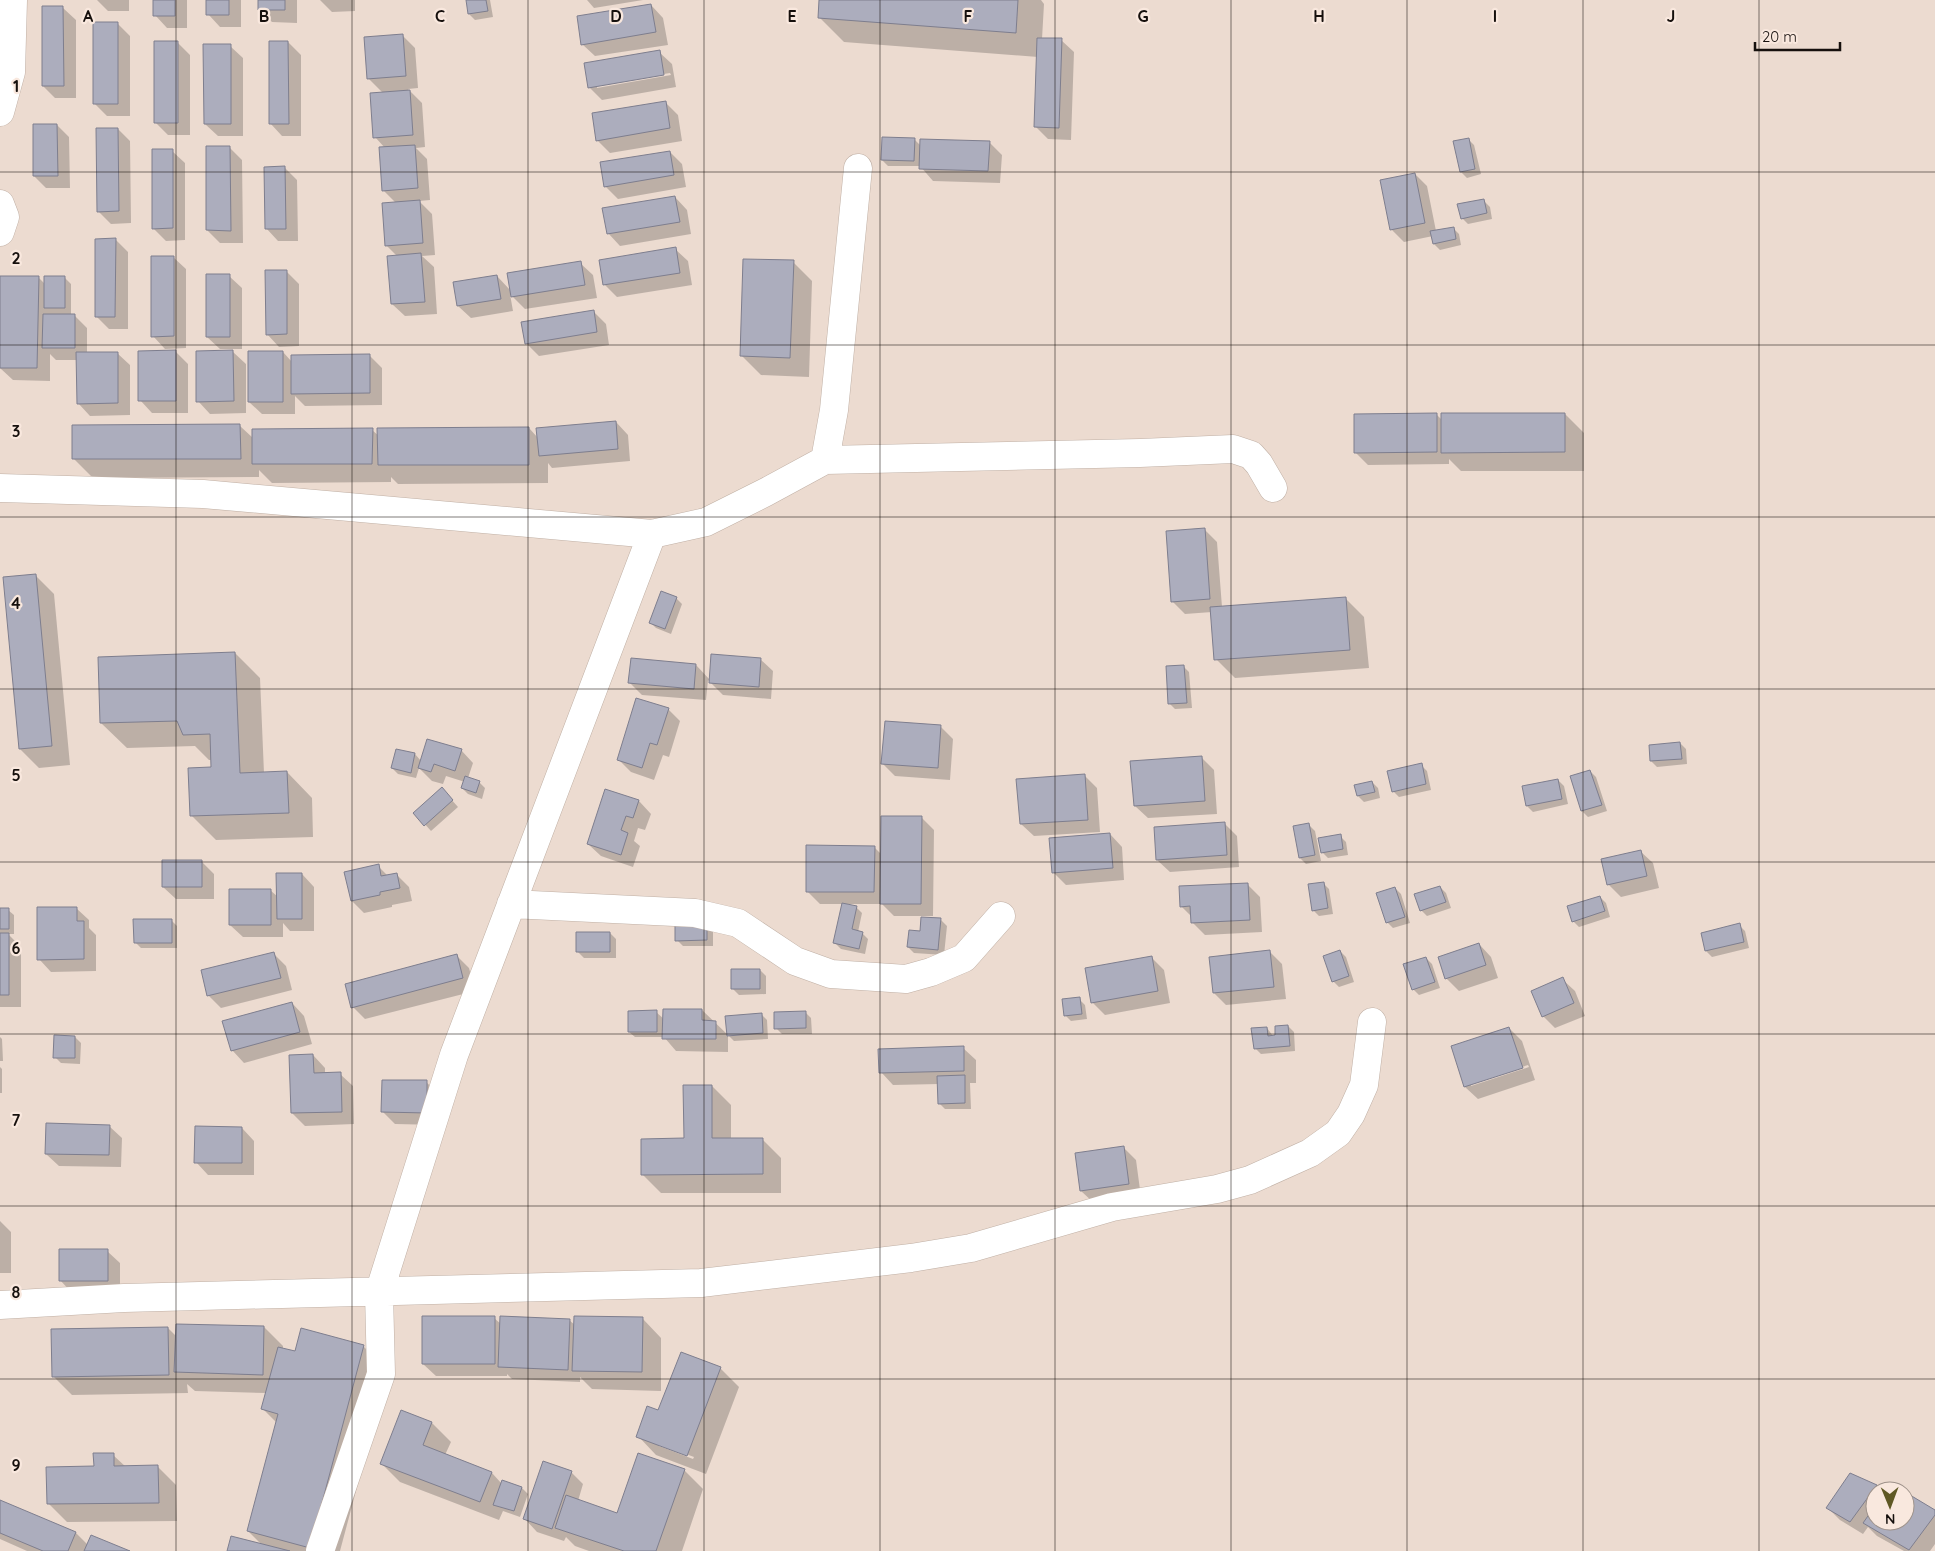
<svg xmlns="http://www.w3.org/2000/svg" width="1935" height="1551" viewBox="0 0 1935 1551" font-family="Quicksand,sans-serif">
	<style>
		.shadow { fill: #0003; fill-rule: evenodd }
		.building { fill: #acadbd; stroke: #7e7e8e }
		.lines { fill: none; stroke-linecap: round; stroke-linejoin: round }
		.minor-casing { stroke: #c0b0a5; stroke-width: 29 }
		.minor { stroke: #fff; stroke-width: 28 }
		.grid { fill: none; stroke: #16100d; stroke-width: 1; stroke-opacity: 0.55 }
		.grid-label { font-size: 16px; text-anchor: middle; font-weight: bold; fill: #16100d; stroke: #f9e8de; stroke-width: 4.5; stroke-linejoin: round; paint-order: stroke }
	</style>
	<rect width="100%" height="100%" fill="#ecdbd0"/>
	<!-- shadow -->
	<path class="shadow" d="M97 0H129V11H108Z
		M155 0H187V28H167L155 15Z
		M207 0H241V27H220L208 14Z
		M260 0H297V23L272 22 260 10Z
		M320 0H355V11L332 12Z
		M467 0H490L493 17 475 20 469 14Z
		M587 0H643L594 8Z
		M820 0H1041L1044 4 1042 39 1061 40 1074 52 1071 140 1048 139 1036 127 1038 57 844 42 819 17Z
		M651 5 663 18 668 45 595 56 582 44Z
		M63 8 76 20V98H55L43 86Z
		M117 23 130 36V116H107L94 103Z
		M402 35 415 48 418 88 408 89 422 103 425 147 416 148 427 159 430 200 419 201 432 214 435 255 422 256 434 267 437 314 405 316 392 304 397 256 386 245 396 203 383 190 385 148 375 137 383 93 368 78Z
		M177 42 190 55V135H168L156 123Z
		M288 42 301 55V136H282L270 123Z
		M230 46 243 58V136H218L205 124Z
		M659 52 672 64 676 87 602 100 589 87ZM670 73 671 75 597 88V85Z
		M665 102 678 115 682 141 610 153 597 140Z
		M57 125 69 137 70 188H46L34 176Z
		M118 129 130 141 131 223 111 224 98 211Z
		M914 139 921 146 989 142 1002 155 1000 183 933 181 920 166H888L882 160Z
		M1468 139 1474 145 1481 174 1467 178 1461 172Z
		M230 148 242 160 243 243H220L207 230Z
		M172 151 185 163V240L166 241 153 228Z
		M670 152 682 164 686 187 618 199 605 186Z
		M285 168 297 180 298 241H278L266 228Z
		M1415 174 1427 186 1436 231 1453 228 1459 234 1461 245 1440 250 1434 244 1433 236 1404 242 1392 230Z
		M675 197 687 210 691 234 620 246 608 233Z
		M1484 201 1490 207 1492 219 1468 224 1462 218Z
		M115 239 128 252V329H109L96 316Z
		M675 249 688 261 692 285 617 297 604 284Z
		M173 257 186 269V348L165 349 153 336Z
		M793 262 812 281 809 377 761 375 742 356Z
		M580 263 593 275 597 298 525 309 510 294 513 311 471 318 458 306 497 276 511 291Z
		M286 271 299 284V346L279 347 267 334Z
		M229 276 242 288V349H220L207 337Z
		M38 277 45 284 65 278 71 284V316H75L87 328V353H117L130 365V415L90 416 78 403 77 360H56L50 354V381L13 380 0 368Z
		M593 311 606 324 609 345 539 356 526 343Z
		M176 352 188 364V413H152L140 400Z
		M233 352 246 364V413L210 414 198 401Z
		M283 352 292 362 369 355 382 368V405L305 406 295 396V414H262L249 402Z
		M1436 414 1442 420 1565 414 1584 433V471H1461L1449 459V464L1368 465 1355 452Z
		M616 422 628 435 630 461 552 468 548 463V483L398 484 391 477V482L272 483 259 470V477L93 478 74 459 240 426 253 438 372 430 379 436 529 428 538 438Z
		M1204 529 1217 542 1222 607 1345 598 1364 617 1369 668 1235 678 1216 659 1212 612 1185 614 1172 601Z
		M35 575 54 594 70 765 39 768 20 749Z
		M676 598 682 604 671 634 656 628 650 622Z
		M235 653 260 678 264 773 287 772 312 798 313 837 216 840 191 815 213 768 212 760H209L195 746 127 748 101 723Z
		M760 659 773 671 771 699 723 695 708 680 706 700 642 695 629 682 696 665 710 680Z
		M1183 666 1189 672 1192 708 1175 709 1169 703Z
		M668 709 680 721 669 757 663 755 654 780 631 772 618 759Z
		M940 726 953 739 950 780 895 776 882 763Z
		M1680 743 1686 749 1687 764 1657 767 1651 761Z
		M397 750 415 754 421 761 461 750 473 763 468 778 479 782 485 788 482 799 468 794 462 788 465 782 446 776 443 784 432 781 419 768 416 778 398 774 392 768Z
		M1201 757 1214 770 1217 814 1148 818 1135 806Z
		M1421 765 1427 771 1431 790 1399 797 1393 791Z
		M1590 771 1596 777 1607 811 1588 817 1582 811Z
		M1084 775 1097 788 1100 832 1034 836 1021 824 1018 780Z
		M1558 780 1564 786 1568 804 1533 812 1527 806Z
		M1372 782 1378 788 1380 798 1364 802 1358 796Z
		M442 789 458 807 431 831 415 813Z
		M639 801 651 814 645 830 638 828 634 841 640 846 633 867 601 856 588 844Z
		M921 817 934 830 933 916H894L882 904H845L856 907 862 913 858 932 862 933 868 939 865 954 841 949 835 943 843 904H820L807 891 874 847 882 855Z
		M1225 824 1237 836 1239 867 1170 872 1157 860Z
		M1309 825 1315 831 1321 861 1306 864 1300 858Z
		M1110 834 1122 847 1124 880 1066 885 1053 872Z
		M1340 836 1346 842 1348 855 1328 858 1322 852Z
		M1640 851 1653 863 1659 888 1621 897 1608 884Z
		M201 861 214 874V899H176L163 887Z
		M378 866 388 876 396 874 409 887 412 901 392 905V907L364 913 352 901Z
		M302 874 314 887V931H290L283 923V937H243L230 925 270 890 278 897Z
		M1323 883 1329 889 1333 914 1319 916 1313 910Z
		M1247 884 1260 897 1262 932 1205 935 1192 922V917L1181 906Z
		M1440 887 1446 893 1451 908 1427 916 1421 910Z
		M1395 888 1401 894 1410 923 1393 928 1387 922Z
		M1600 897 1606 903 1610 917 1579 927 1573 921Z
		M76 908 89 920V928L96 935V971L51 972 39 959Z
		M0 910H8L14 915V934H8L21 947V1007H0Z
		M171 920 177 926V948H141L135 942Z
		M941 920 947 926 944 955 914 953 908 947 921 932Z
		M676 924 713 931V946H683L677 940Z
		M1739 925 1745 931 1749 948 1712 957 1706 951 1702 934Z
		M610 933 616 939V958H584L578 952Z
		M1479 944 1491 957 1498 978 1459 991 1446 978Z
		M1269 951 1282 964 1286 999 1226 1005 1214 993 1210 958Z
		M1340 951 1346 957 1354 982 1339 987 1333 981Z
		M274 954 286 966 292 990 221 1008 208 995Z
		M457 956 469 968 475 991 365 1019 353 1007Z
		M1152 958 1164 970 1170 1003 1105 1015 1092 1002Z
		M1426 958 1432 964 1440 988 1419 995 1413 989Z
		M760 970 766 976V994L739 995 733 989Z
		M1562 979 1575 991 1585 1016 1555 1028 1543 1016Z
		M1079 999 1085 1005 1087 1019 1071 1021 1065 1015Z
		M292 1003 304 1016 312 1044 244 1063 232 1050Z
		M702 1010 728 1035 761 1014 767 1020 768 1039 734 1041 728 1035V1052L676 1051 664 1037H635L629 1032 656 1012 664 1019Z
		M805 1012 811 1018 812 1034H782L776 1028Z
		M1288 1026 1294 1032 1295 1051 1261 1054 1255 1048 1267 1028 1273 1036H1276Z
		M1509 1028 1522 1041 1535 1080 1478 1099 1465 1087 1452 1047ZM1528 1065 1529 1067 1471 1086V1084Z
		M0 1037 2 1039 3 1061H0Z
		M75 1037 81 1043 80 1064 61 1063 55 1057Z
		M963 1048 976 1060V1083H970L971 1109H945L939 1103V1084L893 1085 881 1072Z
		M313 1055 325 1068V1074H340L353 1086 354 1124 305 1126 292 1113Z
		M0 1067 2 1069V1093H0Z
		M426 1082 439 1094V1125L395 1124 383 1112Z
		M712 1086 731 1105V1139H762L781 1158V1193H661L642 1174 685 1139Z
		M109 1126 122 1138 121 1167 59 1166 46 1154Z
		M242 1128 254 1141V1175H208L196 1162Z
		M1123 1147 1136 1160 1141 1197 1094 1203 1081 1191Z
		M0 1221 11 1232V1273H0Z
		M107 1251 120 1263V1294L72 1293 60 1280Z
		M494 1318 501 1324 569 1320 575 1325 643 1319 661 1338V1391L592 1389 580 1377V1382L512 1379 507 1374V1376H436L423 1364Z
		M264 1327 283 1346V1350L296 1353 363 1346 388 1371 340 1551H229L262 1545 248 1531 277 1423 263 1409 267 1393 195 1391 187 1384 188 1393 72 1395 53 1376 168 1328 177 1337Z
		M720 1368 739 1387 706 1474 656 1455 638 1436 659 1412ZM659 1444 694 1457 693 1459 659 1446Z
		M432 1423 451 1442 445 1455 492 1473 502 1484 522 1488 528 1494 520 1517 503 1511 499 1520 400 1482 381 1463Z
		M113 1455 126 1467 157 1466 176 1485 177 1521 67 1522 48 1503Z
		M684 1470 703 1489 682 1551H589L575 1546 566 1537 564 1541 537 1532 525 1519 571 1472 583 1484 578 1501 618 1515Z
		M1851 1474 1877 1486 1881 1491H1875V1521H1905V1494L1935 1512V1544L1930 1551H1904L1877 1536 1868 1527 1863 1534 1840 1520 1828 1508Z
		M0 1503 76 1533 88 1545 127 1551H27L0 1539Z"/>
	<!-- building -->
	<path class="building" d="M153 0H175V16H153Z
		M206 0H229V15H206Z
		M258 0H285V10H258Z
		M466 0H486L488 11 468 14Z
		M819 0H1018L1016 33 818 18Z
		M651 4 656 32 581 45 577 16Z
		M42 6H63L64 86H42Z
		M93 22H118V104H93Z
		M403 34 406 76 367 79 364 37Z
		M1037 38H1062L1059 128 1034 127Z
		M154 41H178V123H154Z
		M269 41H288L289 124H269Z
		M203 44H231V124H204Z
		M660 50 664 75 588 88 584 63Z
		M410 90 413 135 373 138 370 93Z
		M666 101 670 128 596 141 592 113Z
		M33 124H57L58 176H33Z
		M96 128H118L119 211 97 212Z
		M882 137 915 138 914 161 881 160Z
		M1469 138 1475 169 1460 172 1453 141Z
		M920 139 990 141 988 171 919 169Z
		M415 145 418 188 382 191 379 147Z
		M206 146H230L231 231 206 230Z
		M152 149H173V228L152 229Z
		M670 151 674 175 604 187 600 162Z
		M285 166 286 229H265L264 167Z
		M1415 173 1425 223 1390 230 1380 180Z
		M675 196 680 222 607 234 602 208Z
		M1484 199 1487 213 1461 219 1457 204Z
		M420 200 423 243 385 246 382 203Z
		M1454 227 1456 239 1433 244 1430 231Z
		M116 238 115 317H95V239Z
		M676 247 680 273 603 285 599 260Z
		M421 253 425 302 391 304 387 256Z
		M151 256H174V336L151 337Z
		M743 259 794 260 790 358 740 356Z
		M581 261 585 285 511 297 507 273Z
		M265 270H287V334L266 335Z
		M206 274H230V337H206Z
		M497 275 501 299 457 306 453 282Z
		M0 276H39L37 368H0Z
		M44 276H65V308H44Z
		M594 310 597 332 525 344 521 322Z
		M43 314H75V348H42Z
		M176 350V401H138V351Z
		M233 350 234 401 196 402V351Z
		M248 351H283V402H248Z
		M76 352H118V403L77 404Z
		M370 354V393L291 394V355Z
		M1437 413V452L1354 453V414Z
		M1441 413H1565V452L1441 453Z
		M616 421 618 449 539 456 536 428Z
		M240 424 241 459H72V425Z
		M529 427V465H378L377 428Z
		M373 428 372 464H252V429Z
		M1205 528 1210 599 1171 602 1166 531Z
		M36 574 52 746 19 749 3 577Z
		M661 591 677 597 665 629 649 623Z
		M1346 597 1350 650 1214 660 1210 607Z
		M235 652 240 773 287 771 289 813 190 816 188 768 211 767 210 734 183 735 177 721 100 723 98 657Z
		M711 654 761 658 759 687 709 683Z
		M631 658 696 664 694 689 628 683Z
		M1184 665 1187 703 1168 704 1166 666Z
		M636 698 669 708 657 745 650 743 642 768 617 760Z
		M885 721 941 725 938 768 881 764Z
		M427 739 462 749 455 771 434 764 431 772 418 768Z
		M1680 742 1682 759 1650 761 1649 745Z
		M396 749 415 753 411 773 391 768Z
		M1202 756 1205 801 1134 806 1130 761Z
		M1422 763 1426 784 1392 792 1387 771Z
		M1590 770 1602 805 1581 811 1570 776Z
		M1085 774 1088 820 1020 824 1016 779Z
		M465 776 480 781 476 793 461 788Z
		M1558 779 1562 799 1526 806 1522 786Z
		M1372 781 1375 792 1357 796 1354 785Z
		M442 787 453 800 424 826 413 813Z
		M605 789 639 800 633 818 626 816 621 830 628 833 621 855 587 844Z
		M881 816H922L921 904H880Z
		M1225 822 1227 855 1156 860 1154 827Z
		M1309 823 1315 855 1299 858 1293 826Z
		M1110 833 1113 868 1052 873 1049 838Z
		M1341 834 1343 849 1321 853 1318 838Z
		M806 845 875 846 874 892H806Z
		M1641 850 1647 876 1607 885 1601 859Z
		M162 860H202V887H162Z
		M379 864 381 876 397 873 400 888 380 892V895L351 901 344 872Z
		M276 873H302V919H277Z
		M1324 882 1328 908 1312 911 1308 884Z
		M1248 883 1250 920 1191 923 1190 906 1180 907 1179 886Z
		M1440 886 1446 902 1420 911 1414 894Z
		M1395 887 1405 917 1386 923 1376 893Z
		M229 889H271V925H229Z
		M1600 896 1605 911 1572 922 1567 906Z
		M842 903 857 906 852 929 863 932 859 949 833 943Z
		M37 907H77V921H84V959L37 960Z
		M0 908H9V929H0Z
		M921 917 941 918 938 950 907 947 909 930 920 931Z
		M133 919H172V943H134Z
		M675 923H707V940L675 941Z
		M1740 923 1744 942 1705 951 1701 933Z
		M576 932H610V952H576Z
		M0 933H9V995H0Z
		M1479 943 1486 965 1445 979 1438 957Z
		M1270 950 1274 987 1213 993 1209 957Z
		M1340 950 1349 976 1332 982 1323 956Z
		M274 952 281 978 207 996 201 970Z
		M457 954 463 978 351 1008 345 984Z
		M1152 956 1158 991 1091 1003 1085 968Z
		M1426 957 1435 982 1412 990 1403 964Z
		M731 969H760V989H731Z
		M1563 977 1574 1003 1542 1017 1531 991Z
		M1080 997 1082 1014 1064 1016 1062 999Z
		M292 1002 300 1032 231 1051 222 1021Z
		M663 1009H702V1020L716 1021V1039H662Z
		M657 1010V1032H628V1011Z
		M806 1011V1028L774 1029V1012Z
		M762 1013 763 1033 727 1036 725 1016Z
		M1288 1025 1290 1046 1254 1049 1251 1028 1267 1027 1268 1036 1275 1035V1026Z
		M1509 1027 1523 1068 1464 1087 1451 1046Z
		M54 1035 75 1036V1058H53Z
		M964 1046V1071L879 1073 878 1049Z
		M313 1054 314 1073 341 1072 342 1112 291 1113 289 1055Z
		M965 1075V1103L938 1104 937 1076Z
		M382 1080H427V1113L381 1112Z
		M683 1085H712V1138H763V1174L641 1175V1139L684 1138Z
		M46 1123 110 1125 109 1155 45 1154Z
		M195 1126 242 1127V1163H194Z
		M1124 1146 1129 1184 1080 1191 1075 1153Z
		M59 1249H108V1281H59Z
		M422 1316H495V1364H422Z
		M500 1316 570 1319 568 1370 498 1367Z
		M574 1316 643 1317 642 1372 572 1371Z
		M176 1324 264 1326 263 1375 174 1372Z
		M168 1327 169 1375 52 1377 51 1329Z
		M301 1328 364 1345 310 1548 247 1531 278 1414 261 1409 278 1347 295 1351Z
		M681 1352 721 1367 687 1456 636 1437 647 1406 658 1410Z
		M401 1410 432 1422 423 1445 492 1472 480 1502 380 1464Z
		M93 1453H114V1466L158 1465 159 1503 47 1504 46 1467 94 1466Z
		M638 1453 685 1469 656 1551H624L555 1528 566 1495 617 1513Z
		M543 1461 572 1471 552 1529 523 1519Z
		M1850 1473 1877 1485 1850 1522 1826 1508Z
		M502 1480 522 1487 514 1511 493 1505Z
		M1890 1484 1903 1491H1885Z
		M1905 1492 1935 1510V1515L1909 1550 1863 1523 1875 1506V1521H1905Z
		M0 1500 76 1532 68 1551H43L0 1533Z
		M91 1535 130 1551H84Z
		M231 1536 290 1551H227Z"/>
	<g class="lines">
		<!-- minor casing -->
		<g class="minor-casing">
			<path id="minor" d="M0 112 11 72 13 0
				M0 204 5 217 0 232
				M825 460 834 410 858 168
				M0 488 203 494 652 534 706 522 766 492 825 460 1140 453 1233 449 1251 455 1259 464 1273 488
				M511 904 695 913 738 923 795 961 831 974 906 979 931 972 964 958 1001 916
				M0 1305 124 1298 701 1283 911 1258 971 1248 1112 1207 1217 1189 1250 1180 1310 1153 1338 1133 1351 1114 1364 1085 1372 1022
				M320 1551 381 1374 379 1293 454 1055 652 534"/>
		</g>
		<!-- minor -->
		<use href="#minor" class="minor"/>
	</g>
	<!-- grid -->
	<path class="grid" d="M176 0V1551M352 0V1551M528 0V1551M704 0V1551M880 0V1551M1055 0V1551M1231 0V1551M1407 0V1551M1583 0V1551M1759 0V1551M0 172H1935M0 345H1935M0 517H1935M0 689H1935M0 862H1935M0 1034H1935M0 1206H1935M0 1379H1935"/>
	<g class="grid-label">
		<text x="88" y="22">A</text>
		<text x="264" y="22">B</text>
		<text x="440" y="22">C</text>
		<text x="616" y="22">D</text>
		<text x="792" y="22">E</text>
		<text x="968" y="22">F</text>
		<text x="1143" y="22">G</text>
		<text x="1319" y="22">H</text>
		<text x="1495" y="22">I</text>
		<text x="1671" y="22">J</text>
		<text x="16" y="92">1</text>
		<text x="16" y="264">2</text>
		<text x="16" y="437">3</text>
		<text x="16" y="609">4</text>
		<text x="16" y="781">5</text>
		<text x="16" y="954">6</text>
		<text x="16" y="1126">7</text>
		<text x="16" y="1298">8</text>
		<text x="16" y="1471">9</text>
	</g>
	<!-- north arrow -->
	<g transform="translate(1890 1506) rotate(179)"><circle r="24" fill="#f9e8de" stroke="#9e928a"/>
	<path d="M0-4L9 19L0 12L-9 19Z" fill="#5f5824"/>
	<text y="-8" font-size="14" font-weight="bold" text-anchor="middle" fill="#16100d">N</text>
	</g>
	<!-- scale -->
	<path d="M1755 42v8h85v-8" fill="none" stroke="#16100d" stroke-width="2.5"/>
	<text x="1762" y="42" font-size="15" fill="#16100d" stroke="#f9e8de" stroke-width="4" paint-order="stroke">20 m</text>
</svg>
